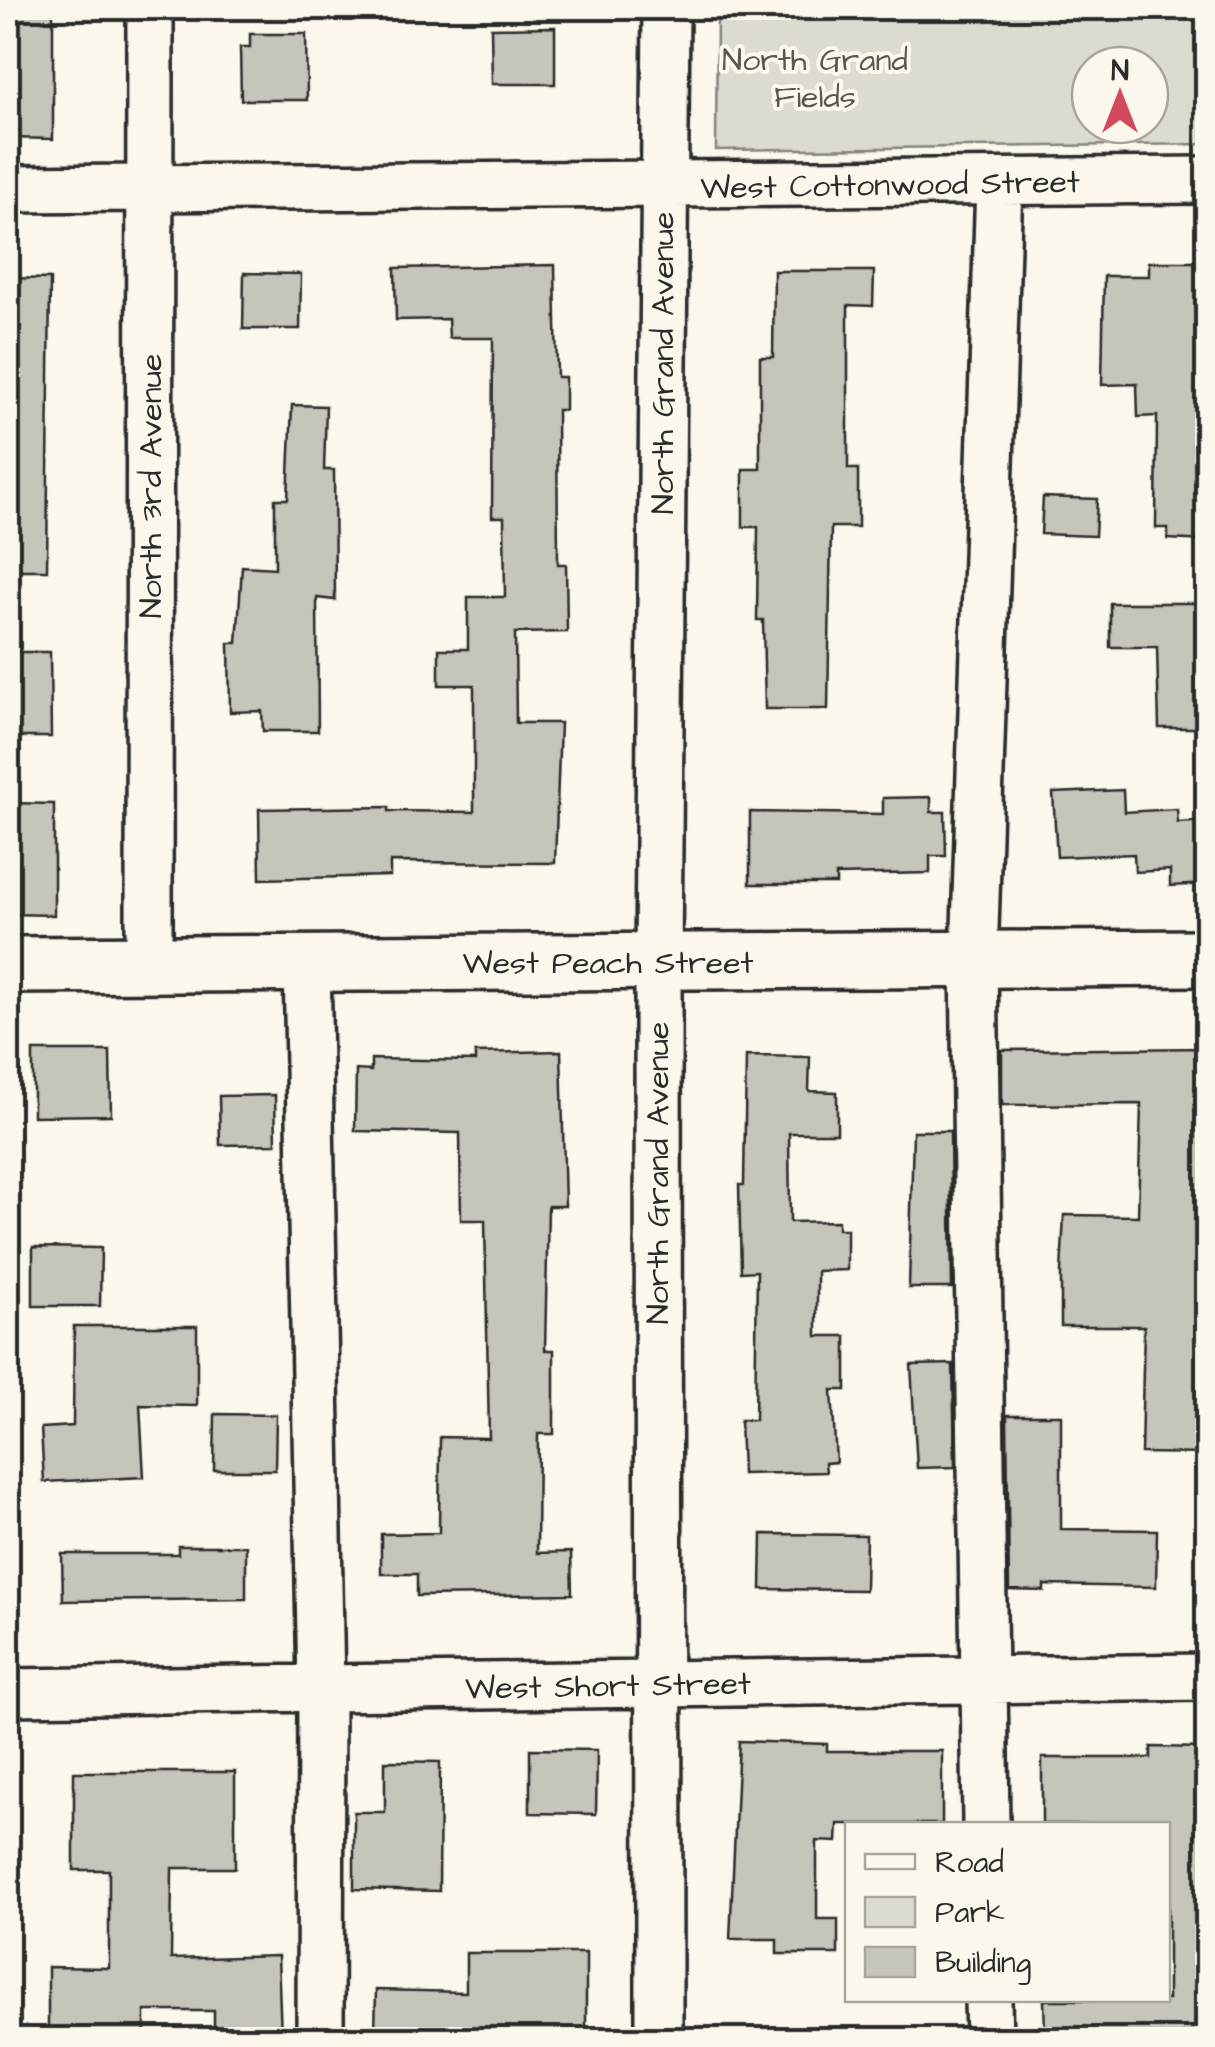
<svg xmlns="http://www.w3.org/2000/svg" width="1215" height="2047" viewBox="0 0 1215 2047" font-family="'Architects Daughter',sans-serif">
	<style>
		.green { fill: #dddad0; stroke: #84827e; stroke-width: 2.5; fill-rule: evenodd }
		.building { fill: #c7c4bc; stroke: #2b2b2b; stroke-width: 2.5 }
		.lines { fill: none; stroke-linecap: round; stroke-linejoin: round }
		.minor-casing { stroke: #2b2b2b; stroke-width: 52 }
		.major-casing { stroke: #2b2b2b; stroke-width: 62 }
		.minor { stroke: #fbf7ec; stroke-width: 45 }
		.major { stroke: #fbf7ec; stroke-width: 55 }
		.labels { text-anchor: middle; stroke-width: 8; stroke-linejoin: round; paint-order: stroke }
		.park-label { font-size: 32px; fill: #585754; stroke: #fbf7ec }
		.street-label { font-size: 32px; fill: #2b2b2b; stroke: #fbf7ec }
	</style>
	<rect width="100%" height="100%" fill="#fbf7ec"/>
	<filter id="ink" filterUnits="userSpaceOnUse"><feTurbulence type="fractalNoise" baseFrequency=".01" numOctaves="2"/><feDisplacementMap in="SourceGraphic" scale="20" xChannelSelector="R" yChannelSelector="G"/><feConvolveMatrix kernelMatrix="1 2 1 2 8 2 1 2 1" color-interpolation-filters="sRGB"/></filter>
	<g filter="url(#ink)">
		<!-- green -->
		<path class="green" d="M717 8H1207V144L716 150ZM1090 65H1150V125H1090Z"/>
		<!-- building -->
		<path class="building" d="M8 8H53V139L8 138Z
			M555 27V84H492L491 28Z
			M250 34H306L307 100H241L240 47H250Z
			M1149 262H1208V541L1168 539V528H1156L1157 416 1138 417 1137 384 1102 385 1104 276H1149Z
			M555 265 557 377H565V410H557L558 564H566L567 632 515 633 516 723H560L555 863 390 862V876L260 879 259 809 389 807V811L474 812V685H439V649H468V597H505L504 517H492L493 338H449L448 319 396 320 395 268Z
			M774 271H874L873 306 848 305V469H858V527H831L828 709H765L763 620H757L758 527H743V469H760V357H773Z
			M244 273 301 274 300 329H243Z
			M8 278 50 279 47 570H8Z
			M292 405 326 406 324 470H334L335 600 317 598 318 731H263L262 711 230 712 229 643H237L242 566 275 568V499H288Z
			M1043 497 1097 499 1095 536 1041 534Z
			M1110 603H1208V713H1203V728H1159L1157 647H1110Z
			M8 652H50L51 737H8Z
			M1123 790 1124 812 1177 809 1178 823 1208 821V884L1170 886V870L1135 872 1134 854 1057 857 1053 793Z
			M931 797V812H945L946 856H930V873L836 875V884H750V812L883 814V798Z
			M8 803 54 804V915L8 914Z
			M1208 1048V1454L1141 1453 1144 1326H1061V1272L1064 1215 1138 1216 1141 1104 1002 1105V1050Z
			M33 1051H110L111 1115 33 1116Z
			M561 1051 565 1206H548L545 1350H554V1434H538L537 1553 571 1552 572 1594 417 1596V1574H381V1534L439 1533 440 1437 489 1438 485 1220H461L460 1133 355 1131 356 1070 371 1071V1059L475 1061V1053Z
			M746 1056 810 1057 809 1091 837 1092V1133H789L790 1222 838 1221V1229H847V1270L817 1271V1336H846V1390H832L836 1462 825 1463 826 1472 742 1474 740 1420H755L757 1271 741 1272 739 1185H744Z
			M275 1095 276 1144 220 1145 219 1096Z
			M913 1131H950L952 1288H909Z
			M33 1247 101 1248 100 1306H33Z
			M74 1326H197V1406L140 1405 144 1477 44 1482 41 1428 73 1426Z
			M953 1364 955 1467 917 1468 911 1365Z
			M215 1414 276 1415 275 1470H214Z
			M1007 1415H1061V1529L1157 1530 1156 1587 1044 1585V1591L1009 1590Z
			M762 1534 866 1535 865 1590 761 1589Z
			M178 1546H246V1599L63 1601 62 1554H178Z
			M739 1741 827 1744V1751H942V1824H838L837 1842 817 1841V1919H838V1954H777V1939H730Z
			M1151 1747 1208 1748V2038L1139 2037V2033L1045 2034 1044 2000H1168V1824H1042V1758H1151Z
			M530 1749 597 1750 596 1814 530 1813Z
			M385 1761 440 1762 439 1891 354 1889V1812H385Z
			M74 1772H235V1868H172L171 1959 278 1956 281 2037 214 2038V2011H145V2040H48V1967L109 1968V1870H74Z
			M466 1953H586V2033L375 2035 376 1990 466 1992Z"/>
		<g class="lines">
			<!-- minor casing -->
			<g class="minor-casing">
				<path id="minor" d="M8 189 1208 180
					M307 963 321 1688 320 2040
					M149 965 150 8
					M8 1692 1208 1677
					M986 1824 974 960 999 184
					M988 2000 989 2040
					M659 2040 658 962 666 8"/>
			</g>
			<!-- major casing -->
			<g class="major-casing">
				<path id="major" d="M8 965 1208 958"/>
			</g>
			<!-- minor -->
			<use href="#minor" class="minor"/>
			<!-- major -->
			<use href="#major" class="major"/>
		</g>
	</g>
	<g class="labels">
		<!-- park labels -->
		<g class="park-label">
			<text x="815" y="70">North Grand<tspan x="815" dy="37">Fields</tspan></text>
		</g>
		<!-- street labels -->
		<g class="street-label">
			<text transform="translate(890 184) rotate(-1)" y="11">West Cottonwood Street</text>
			<text transform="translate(662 363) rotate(-90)" y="11">North Grand Avenue</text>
			<text transform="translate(150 486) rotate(-90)" y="11">North 3rd Avenue</text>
			<text x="608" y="973">West Peach Street</text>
			<text transform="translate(657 1173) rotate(-90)" y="11">North Grand Avenue</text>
			<text transform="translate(608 1685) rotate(-1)" y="11">West Short Street</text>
		</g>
	</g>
	<!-- margin -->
	<rect width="1215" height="2047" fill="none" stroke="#fbf7ec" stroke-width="40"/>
	<rect x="20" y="20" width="1175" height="2007" fill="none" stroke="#2b2b2b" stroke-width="4" filter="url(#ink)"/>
	<!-- legend -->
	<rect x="845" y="1822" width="325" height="180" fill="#fbf7ec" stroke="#a8a59f" stroke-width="2.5"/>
	<rect x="865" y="1854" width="50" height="15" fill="#fbf7ec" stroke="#a8a59f" stroke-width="2.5"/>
	<text x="935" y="1872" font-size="30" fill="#2b2b2b">Road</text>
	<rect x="865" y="1897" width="50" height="30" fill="#dddad0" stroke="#a8a59f" stroke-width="2.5"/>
	<text x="935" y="1922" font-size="30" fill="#2b2b2b">Park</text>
	<rect x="865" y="1947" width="50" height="30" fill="#c7c4bc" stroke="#a8a59f" stroke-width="2.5"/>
	<text x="935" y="1972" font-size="30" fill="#2b2b2b">Building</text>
	<!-- north arrow -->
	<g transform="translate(1120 95)"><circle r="48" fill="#fbf7ec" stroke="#a8a59f" stroke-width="2.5"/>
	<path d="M0-8L18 38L0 25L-18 38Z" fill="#d1495b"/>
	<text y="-15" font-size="28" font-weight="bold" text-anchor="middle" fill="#2b2b2b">N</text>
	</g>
</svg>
